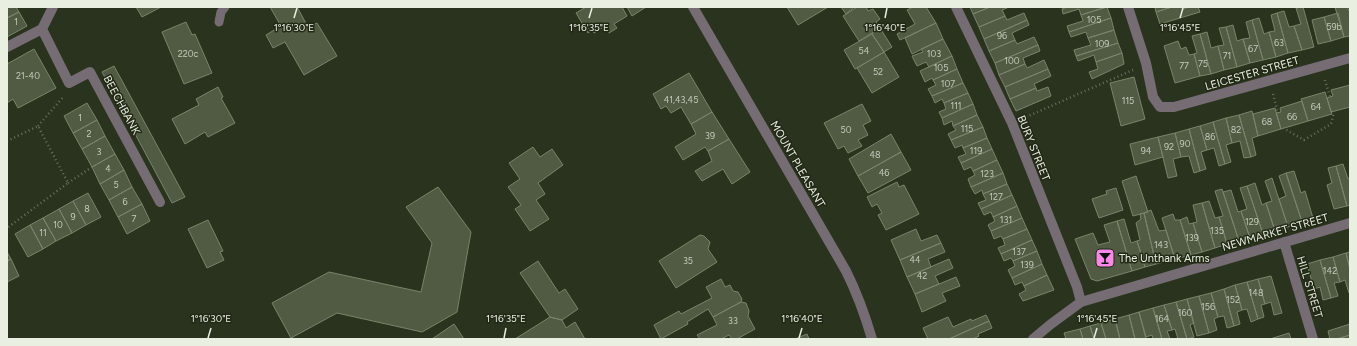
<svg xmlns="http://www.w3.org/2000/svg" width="1357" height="346" viewBox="0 0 1357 346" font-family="Figtree,sans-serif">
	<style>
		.building { fill: #515b44; stroke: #79846c }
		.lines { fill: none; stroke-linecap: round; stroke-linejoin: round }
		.path { stroke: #68705e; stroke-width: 2.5; stroke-dasharray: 1 3; stroke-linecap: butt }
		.service { stroke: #766c73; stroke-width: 9 }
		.minor { stroke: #766c73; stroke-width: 10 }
		.ticks { fill: none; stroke: #e9f0e2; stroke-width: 1.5 }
		.labels { text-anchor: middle; stroke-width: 3; stroke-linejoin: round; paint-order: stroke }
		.number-label { font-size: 9px; fill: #c3cbba }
		.street-label { font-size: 11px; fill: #e9f0e2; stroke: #212915 }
		.poi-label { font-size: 11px; fill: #e9f0e2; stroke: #212915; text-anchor: start }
		.ticks-label { font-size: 10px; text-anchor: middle; fill: #e9f0e2; stroke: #212915; stroke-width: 3; stroke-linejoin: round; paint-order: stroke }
	</style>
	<rect width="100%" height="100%" fill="#2a331e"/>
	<!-- building -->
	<path class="building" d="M7 7H16L19 12 7 18Z
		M136 7H161L142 17Z
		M270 7H297L308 27 317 23 337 56 304 75 285 42 273 48 266 35 281 26Z
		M586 7H622L627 16 614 24 617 28 609 33 605 26 594 33 592 30 588 33 576 13Z
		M627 7H646L632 16Z
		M787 7H828L798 25Z
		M841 7H854L846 14Z
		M857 7H866L868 11 873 9 880 19 876 22 880 28 859 41 843 16Z
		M913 7H926L936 23 900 40 897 34 915 24 907 10Z
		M970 7H990L973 14Z
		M990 7H1009L1002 10 1005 16 979 27 973 14Z
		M1067 7H1106L1081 15 1079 9 1063 14 1062 9Z
		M1107 7 1111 18 1069 32 1067 26 1083 21 1081 15Z
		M1155 7H1172L1156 12Z
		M1172 7H1182V9L1190 7H1198L1200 12 1160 24 1156 12Z
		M1303 7 1314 47 1302 50 1294 26 1301 24 1296 8Z
		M1335 7H1347L1350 12V36L1344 37Z
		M1284 11 1289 27 1294 26 1302 50 1288 53 1277 13Z
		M19 12 27 26 7 37V18Z
		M1024 13 1027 20 984 39 979 27 1005 16 1007 20Z
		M1277 13 1288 53 1276 57 1269 32 1275 31 1271 15Z
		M1338 13 1344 37 1331 41 1324 17Z
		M1324 17 1331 41 1318 44 1312 20Z
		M1111 18 1114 30 1088 38 1086 32 1071 37 1069 32Z
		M1259 18 1264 34 1269 32 1276 57 1263 60 1252 20Z
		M1027 20 1029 25 1012 33 1015 40 989 51 984 39Z
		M1252 20 1263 60 1250 63 1243 39 1250 38 1246 22Z
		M186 22 192 35 195 34 212 73 184 84 162 32Z
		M936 23 943 39 912 54 905 38Z
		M1233 25 1237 41 1243 39 1250 63 1237 67 1226 27Z
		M1226 27 1237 67 1224 70 1218 46 1224 45 1219 28Z
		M880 28 892 47 884 52 872 34Z
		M1114 30 1118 43 1076 56 1074 50 1091 45 1088 38Z
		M1207 32 1211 48 1218 46 1224 70 1211 74 1200 34Z
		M872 34 884 52 855 69 844 50Z
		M1200 34 1211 74 1200 76 1194 54 1197 53 1192 36Z
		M1034 37 1038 45 995 63 989 51 1015 40 1017 44Z
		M943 39 952 56 929 67 926 62 917 66 912 56 923 52 921 49Z
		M1178 41 1181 49 1186 47 1189 55 1194 54 1200 76 1175 83 1164 46Z
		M1118 43 1122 53 1096 62 1094 55 1078 61 1076 56Z
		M1038 45 1040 51 1023 58 1025 64 999 75 995 63Z
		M34 49 56 88 18 108 13 99 7 103V64Z
		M884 52 899 77 872 93 857 68Z
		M1122 53 1124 64 1092 79 1089 72 1098 69 1096 62Z
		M952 56 957 69 933 80 932 78 925 82 920 71Z
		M1044 60 1048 69 1005 87 999 75 1025 64 1027 68Z
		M114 66 185 197 172 203 102 72Z
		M957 69 963 83 932 96 928 89 936 85 933 80Z
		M1048 69 1051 76 1034 84 1036 88 1010 99 1005 87Z
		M689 73 712 112 691 124 681 107 671 113 666 106 661 109 653 94Z
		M1134 77 1145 119 1121 126 1110 83Z
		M963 83 968 93 944 103 942 99 935 103 932 96Z
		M1350 85V107L1331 112 1327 98 1333 96 1331 90Z
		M218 87 223 97 221 98 235 123 208 137 205 132 185 144 172 119 199 105 196 99Z
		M1048 87 1051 96 1016 111 1010 99 1036 88 1037 91Z
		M1325 92 1332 114 1308 121 1301 99Z
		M968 93 973 104 942 118 939 112 946 109 944 103Z
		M1302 101 1308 121 1281 129 1276 113 1281 112 1280 108Z
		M87 103 97 120 73 133 64 116Z
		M862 104 871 121 863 125 868 135 858 140 862 146 848 153 844 146 838 149 824 123Z
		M973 104 977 115 953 126 952 121 944 125 942 118Z
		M1275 108 1281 129 1258 136 1253 114Z
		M1252 111 1258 136 1252 138 1256 155 1251 157 1239 115Z
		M712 112 729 139 708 151 705 147 683 160 675 147 696 134 691 124Z
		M977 115 983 127 951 140 948 134 956 130 953 126Z
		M1239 115 1251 157 1244 158 1240 141 1232 143 1226 118Z
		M1226 118 1232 143 1226 145 1231 162 1225 164 1213 122Z
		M97 120 105 136 82 149 73 133Z
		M1213 122 1225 164 1219 166 1214 148 1207 150 1200 126Z
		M1200 126 1207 150 1201 152 1206 169 1200 171 1189 129Z
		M983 127 987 138 963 148 962 145 955 148 951 140Z
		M1189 129 1200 171 1194 173 1189 156 1181 157 1175 133Z
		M1175 133 1181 157 1173 159 1177 176 1168 178 1158 137Z
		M891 134 901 152 858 176 849 159Z
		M105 136 115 154 92 167 82 149Z
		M1158 137 1163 157 1135 165 1130 144Z
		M987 138 992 149 961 163 958 157 966 154 963 148Z
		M729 139 750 172 732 184 723 169 702 181 695 171 712 161 708 151Z
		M533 147 540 157 552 149 563 165 538 183 545 194 536 200 549 219 530 231 515 209 521 205 508 187 520 179 509 163Z
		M992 149 997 160 973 171 971 167 964 170 961 163Z
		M901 152 911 170 868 193 858 176Z
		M115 154 124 170 100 184 92 167Z
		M997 160 1003 173 971 187 968 179 975 175 973 171Z
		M1343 164 1348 179 1350 178V205L1347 206 1336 166Z
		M1336 166 1347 206 1334 209 1327 185 1332 183 1328 168Z
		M124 170 132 187 109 200 100 184Z
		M1294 171 1301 193 1305 191 1313 218 1302 222 1286 173Z
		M1003 173 1007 184 983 194 982 190 975 194 971 187Z
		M1286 173 1302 222 1288 227 1279 199 1286 196 1279 176Z
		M1136 176 1148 212 1133 216 1122 181Z
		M1272 178 1288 227 1275 231 1266 203 1272 201 1265 181Z
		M897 182 899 187 904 185 919 214 886 230 878 215 882 213 877 204 872 207 867 197Z
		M1255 183 1262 205 1266 203 1275 231 1263 234 1247 186Z
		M1007 184 1012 195 981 209 978 203 986 200 983 194Z
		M1247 186 1263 234 1250 238 1241 211 1247 209 1240 188Z
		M132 187 142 204 118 217 109 200Z
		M438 187 471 232 457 312 422 332 337 313 291 338 272 303 329 272 421 292 432 243 406 207Z
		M1116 188 1123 210 1099 218 1092 199 1107 194 1106 191Z
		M1222 189 1239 241 1227 244 1219 217 1223 216 1215 191Z
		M1231 190 1238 212 1241 211 1250 238 1239 241 1223 192Z
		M88 193 101 217 86 225 73 201Z
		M1012 195 1017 206 993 217 991 212 984 215 981 209Z
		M73 201 86 225 72 233 59 209Z
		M1209 201 1215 218 1219 217 1227 244 1215 248 1202 203Z
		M1202 203 1215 248 1202 252 1193 223 1197 222 1193 205Z
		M142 204 150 221 127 234 118 217Z
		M1017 206 1022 218 991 231 988 225 995 221 993 217Z
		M59 209 72 233 56 241 43 218Z
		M1151 210 1159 231 1166 230 1175 259 1156 264 1144 213Z
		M1144 213 1156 264 1145 267 1137 241 1140 240 1136 223 1141 219 1140 214Z
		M1173 214 1175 220H1180L1191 255 1175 259 1162 218Z
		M1187 217 1189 224 1193 223 1202 252 1191 255 1180 220Z
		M43 218 56 241 43 249 30 225Z
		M1022 218 1027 229 1003 239 1001 236 994 239 991 231Z
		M1124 219 1131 243 1137 241 1145 267 1132 271 1117 221Z
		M208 220 223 251 220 252 224 260 207 268 188 229Z
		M1117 221 1132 271 1097 281 1091 279 1075 239 1093 233 1098 245 1110 242 1104 225Z
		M30 225 43 249 28 257 15 234Z
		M916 229 921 241 937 235 941 243 900 260 891 240Z
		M1027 229 1032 240 1001 254 998 248 1005 245 1003 239Z
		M700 235 704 236 710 242 708 249 717 262 676 288 659 261Z
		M1032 240 1037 251 1013 261 1011 258 1004 261 1001 254Z
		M941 243 945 252 928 259 931 267 907 277 900 260Z
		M1037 251 1042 264 1012 278 1008 270 1015 266 1013 261Z
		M7 252 11 259 7 261Z
		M1350 252V269L1346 253Z
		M1346 253 1350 269V292L1349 293 1345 280 1340 282 1333 257Z
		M1333 257 1340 282 1334 283 1338 296 1331 298 1320 260Z
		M11 259 19 276 7 282V261Z
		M949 259 953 268 935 276 939 284 915 294 907 277Z
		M1320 260 1331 298 1323 300 1320 287 1314 289 1307 264Z
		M538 261 559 293 565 289 578 309 562 320 550 317 520 273Z
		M1042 264 1047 275 1024 286 1022 282 1015 285 1012 278Z
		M1047 275 1054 290 1023 301 1019 294 1026 290 1024 286Z
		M1271 276 1282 313 1274 315 1271 302 1265 304 1258 279Z
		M956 277 960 286 942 293 946 301 922 312 915 294Z
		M721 279 725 287 730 285 733 291 738 292 742 299 741 302 713 317 708 309 687 322 688 324 661 339 654 325 679 311 681 314 712 298 706 287Z
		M1258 279 1265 304 1261 305 1264 317 1258 319 1247 282Z
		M1247 282 1258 319 1251 322 1247 309 1242 310 1235 285Z
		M1235 285 1242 310 1237 312 1240 324 1234 326 1224 289Z
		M1224 289 1234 326 1227 328 1224 316 1218 317 1211 293Z
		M1211 293 1218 317 1214 319 1217 330 1209 333 1199 296Z
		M1199 296 1209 333 1197 336 1187 299Z
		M1187 299 1194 323 1190 325 1194 337 1187 339 1176 302Z
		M741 302 746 303 749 311 748 316 755 329 737 339H732L729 335 721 339H700L697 335 717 325 713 317Z
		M1176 302 1187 339H1178L1175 329 1172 330 1164 305Z
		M1164 305 1172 330 1167 331 1170 339H1162L1153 308Z
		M1153 308 1162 339H1153L1152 335 1146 337 1139 312Z
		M1139 312 1146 339H1135L1129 315Z
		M986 315 989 321 949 339H928L923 328 948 317 953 327 971 319 972 321Z
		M1129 315 1135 339H1120L1115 319Z
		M550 317 562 320 566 328 575 322 585 339H515Z
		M1115 319 1120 339H1106L1101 323Z
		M989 321 992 328 978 334 979 336 973 339H949Z
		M1101 323 1106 339H1094L1090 326Z
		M454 324 464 339H432Z
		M1350 324V335L1337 339H1330L1328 331Z
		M1090 326 1094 339H1083L1080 329Z
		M1080 329 1083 339H1066L1064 333Z
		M1289 333 1291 339H1270Z
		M807 334 809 339H795Z
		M1350 335V339H1337Z"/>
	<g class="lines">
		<!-- path -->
		<path class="path" d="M1325 80 1330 97
			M1273 94 1278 113
			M1026 117 1133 70
			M38 126 64 96
			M1283 128 1304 140 1331 124 1334 112
			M7 141 38 126 68 183 7 228
			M68 183 92 167
			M759 339H760"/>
		<!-- service -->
		<path class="service" d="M219 22 221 12 225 7"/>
		<!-- minor -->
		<path class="minor" d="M53 7 42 29 69 83 90 72 160 202
			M693 7 846 271C857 293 865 315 872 339
			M956 7 1012 123 1077 287 1081 302
			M1128 7 1146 63 1153 97 1160 107H1174L1350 58
			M7 47 42 29
			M1284 242 1313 339
			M1033 339 1051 324 1081 302 1350 223"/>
	</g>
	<!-- ticks -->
	<path class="ticks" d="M294 18 297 8M589 18 592 8M885 18 887 8M1180 18 1183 8M208 338 211 328M504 338 506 328M799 338 802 328M1094 338 1097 328"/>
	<!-- icons -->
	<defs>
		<g id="bar-square" transform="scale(1)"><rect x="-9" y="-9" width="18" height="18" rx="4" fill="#fb87e6" stroke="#212915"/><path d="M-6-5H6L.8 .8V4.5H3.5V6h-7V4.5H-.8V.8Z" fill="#111"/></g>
	</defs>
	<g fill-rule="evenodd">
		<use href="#bar-square" x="1105" y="258"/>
	</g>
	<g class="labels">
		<!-- number labels -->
		<g class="number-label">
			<text x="1094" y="23">105</text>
			<text x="16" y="25">1</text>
			<text x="1334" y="30">59b</text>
			<text x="1002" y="39">96</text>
			<text x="1279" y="46">63</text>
			<text x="1102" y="47">109</text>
			<text x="1253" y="52">67</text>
			<text x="864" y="54">54</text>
			<text x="188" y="57">220c</text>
			<text x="934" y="57">103</text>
			<text x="1227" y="59">71</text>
			<text x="1012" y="64">100</text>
			<text x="1203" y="67">75</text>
			<text x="1184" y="69">77</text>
			<text x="941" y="71">105</text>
			<text x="878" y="75">52</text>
			<text x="28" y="79">21-40</text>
			<text x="948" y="87">107</text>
			<text x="681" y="103">41,43,45</text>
			<text x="1128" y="104">115</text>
			<text x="956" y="109">111</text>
			<text x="1316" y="110">64</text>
			<text x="1292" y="120">66</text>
			<text x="80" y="121">1</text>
			<text x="1267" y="125">68</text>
			<text x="967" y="132">115</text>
			<text x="846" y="133">50</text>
			<text x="1236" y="133">82</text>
			<text x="89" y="137">2</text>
			<text x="710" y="139">39</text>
			<text x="1210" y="140">86</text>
			<text x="1185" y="147">90</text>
			<text x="1169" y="150">92</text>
			<text x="976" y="154">119</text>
			<text x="1146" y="154">94</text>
			<text x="99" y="155">3</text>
			<text x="875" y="158">48</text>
			<text x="108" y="172">4</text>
			<text x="884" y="176">46</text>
			<text x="987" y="177">123</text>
			<text x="116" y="188">5</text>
			<text x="996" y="200">127</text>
			<text x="125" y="205">6</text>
			<text x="87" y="212">8</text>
			<text x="73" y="220">9</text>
			<text x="134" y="222">7</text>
			<text x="1006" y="223">131</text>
			<text x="1252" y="225">129</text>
			<text x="58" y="228">10</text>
			<text x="1217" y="234">135</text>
			<text x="43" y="236">11</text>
			<text x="1192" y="241">139</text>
			<text x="1161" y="248">143</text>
			<text x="1019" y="255">137</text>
			<text x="915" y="263">44</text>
			<text x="688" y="264">35</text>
			<text x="1027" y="268">139</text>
			<text x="1330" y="274">142</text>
			<text x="922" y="279">42</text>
			<text x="1256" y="296">148</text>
			<text x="1233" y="303">152</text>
			<text x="1208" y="310">156</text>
			<text x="1185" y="316">160</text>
			<text x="1162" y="322">164</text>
			<text x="733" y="324">33</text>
		</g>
		<!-- street labels -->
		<g class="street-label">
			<text transform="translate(1252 73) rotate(-16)" y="4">LEICESTER STREET</text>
			<text transform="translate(122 105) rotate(62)" y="4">BEECHBANK</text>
			<text transform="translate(1034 148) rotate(68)" y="4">BURY STREET</text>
			<text transform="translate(798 164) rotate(60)" y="4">MOUNT PLEASANT</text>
			<text transform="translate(1275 232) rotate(-16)" y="4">NEWMARKET STREET</text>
			<text transform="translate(1310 287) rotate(73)" y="4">HILL STREET</text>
		</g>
		<!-- poi labels -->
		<g class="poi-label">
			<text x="1119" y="262">The Unthank Arms</text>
		</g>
	</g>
	<g class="ticks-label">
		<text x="294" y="31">1°16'30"E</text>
		<text x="589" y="31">1°16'35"E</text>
		<text x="885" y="31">1°16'40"E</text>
		<text x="1180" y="31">1°16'45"E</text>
		<text x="211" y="322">1°16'30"E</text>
		<text x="506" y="322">1°16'35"E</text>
		<text x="802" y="322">1°16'40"E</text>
		<text x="1097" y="322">1°16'45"E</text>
	</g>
	<!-- border -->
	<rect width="1357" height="346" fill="none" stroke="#e9f0e2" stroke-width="16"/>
</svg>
